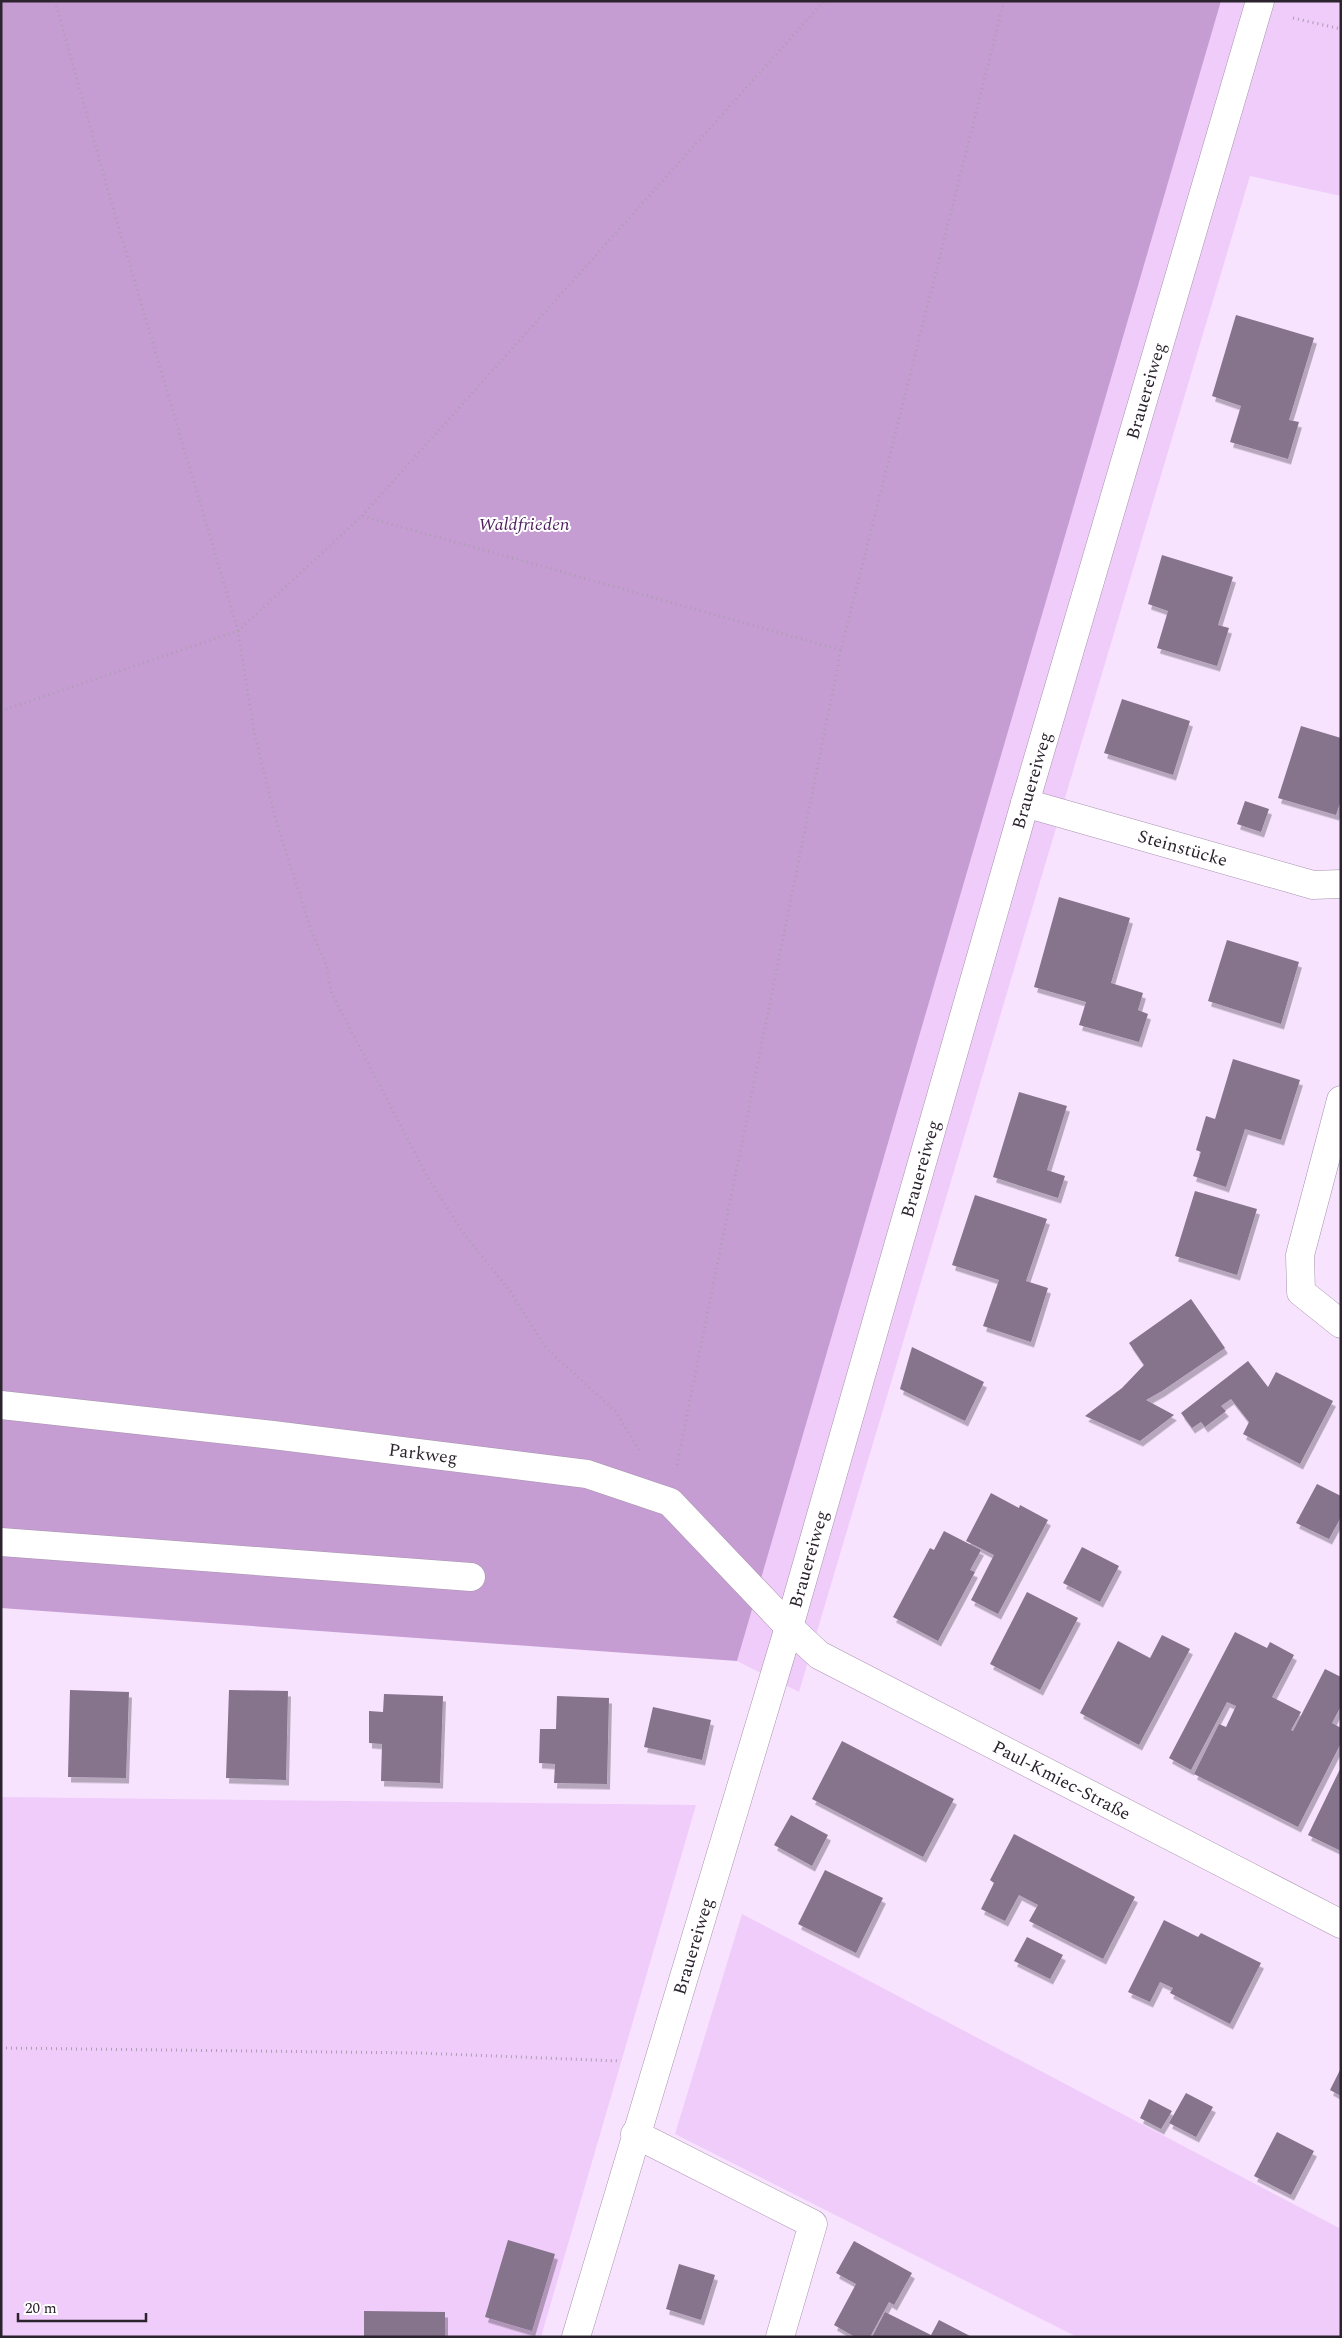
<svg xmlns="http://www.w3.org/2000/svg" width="1342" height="2338" viewBox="0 0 1342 2338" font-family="Spectral,serif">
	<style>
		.green { fill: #efccfa }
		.forest { fill: #c69dd3 }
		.building { fill: #86738c; filter: url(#shadow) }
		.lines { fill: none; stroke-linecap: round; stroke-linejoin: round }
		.minor-casing { stroke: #a793ad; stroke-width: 29 }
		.tertiary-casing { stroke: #a793ad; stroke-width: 29 }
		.path { stroke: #ad9db2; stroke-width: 3; stroke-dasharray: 1 4; stroke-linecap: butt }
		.minor { stroke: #fff; stroke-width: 28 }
		.tertiary { stroke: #fff; stroke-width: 28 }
		.labels { text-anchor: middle; stroke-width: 4; stroke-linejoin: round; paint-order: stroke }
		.street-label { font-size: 18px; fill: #2b232d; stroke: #fff }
		.park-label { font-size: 18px; font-style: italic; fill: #4f1e5e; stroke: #fff }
	</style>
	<defs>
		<filter id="shadow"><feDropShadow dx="3" dy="5.5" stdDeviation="0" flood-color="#0004"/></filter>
	</defs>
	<rect width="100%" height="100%" fill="#f8e3ff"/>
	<!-- green -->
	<path class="green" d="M1221 1H1341V196L1250 176 799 1692 737 1661Z
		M1 1797 696 1805 541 2337H1Z
		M742 1914 1341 2229V2337H1077L675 2134Z"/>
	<!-- forest -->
	<path class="forest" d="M1 1H1221L737 1661 1 1608Z"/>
	<!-- building -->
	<path class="building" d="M1236 315 1314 338 1289 420 1299 422 1288 459 1230 442 1241 406 1212 396Z
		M1162 555 1233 577 1218 625 1229 628 1217 666 1157 648 1168 611 1148 604Z
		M1122 699 1190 721 1173 775 1104 753Z
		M1301 726 1341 738V800L1336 815 1278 798Z
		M1245 801 1269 809 1261 832 1237 824Z
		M1059 897 1130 918 1111 983 1143 993 1138 1010 1148 1014 1139 1042 1079 1025 1086 1002 1034 987Z
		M1227 940 1299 962 1281 1024 1208 1001Z
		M1233 1059 1300 1080 1281 1140 1245 1129 1226 1187 1193 1176 1201 1152 1196 1150 1206 1116 1215 1119Z
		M1019 1092 1067 1106 1047 1170 1065 1176 1058 1198 993 1177Z
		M1195 1191 1257 1209 1237 1275 1175 1256Z
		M975 1195 1047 1219 1026 1281 1048 1288 1031 1342 983 1326 999 1280 952 1265Z
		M1191 1299 1225 1348 1162 1391 1146 1400 1174 1415 1140 1441 1085 1416 1122 1388 1144 1365 1129 1343Z
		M912 1347 984 1382 965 1421 900 1389Z
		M1248 1361 1268 1387 1276 1372 1333 1401 1300 1464 1243 1434 1249 1422 1231 1399 1221 1406 1226 1411 1205 1427 1201 1422 1192 1428 1181 1413Z
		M1317 1484 1341 1496V1517L1329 1539 1296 1523Z
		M991 1493 1019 1508 1020 1505 1048 1520 998 1614 971 1600 994 1555 966 1541Z
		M944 1531 981 1550 970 1570 975 1572 938 1641 893 1617 930 1548 934 1550Z
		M1082 1547 1119 1566 1100 1602 1063 1583Z
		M1027 1592 1078 1618 1040 1690 990 1664Z
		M1235 1632 1267 1648 1270 1642 1294 1655 1272 1697 1301 1712 1291 1730 1293 1731 1325 1669 1341 1677V1706L1332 1723 1341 1728V1743L1298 1827 1194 1774 1219 1724 1226 1727 1236 1706 1227 1702 1191 1770 1169 1758Z
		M1162 1635 1190 1649 1139 1745 1080 1713 1118 1641 1150 1658Z
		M70 1690 129 1692 126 1778 68 1777Z
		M229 1690 288 1691 286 1780 226 1778Z
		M384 1694 443 1696 440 1783 381 1781 382 1744 369 1743V1711L383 1712Z
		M557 1696 609 1698 607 1784 554 1783 555 1764 539 1763 540 1729H556Z
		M653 1707 711 1720 702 1760 644 1747Z
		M842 1741 954 1799 923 1857 812 1799Z
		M1341 1767V1851L1308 1835Z
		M791 1815 828 1835 812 1866 774 1845Z
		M1014 1834 1135 1897 1103 1959 1029 1921 1038 1905 1019 1895 1005 1921 981 1909 994 1883 990 1880Z
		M825 1870 883 1898 856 1953 798 1924Z
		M1164 1920 1198 1937 1201 1933 1261 1963 1230 2024 1170 1993 1173 1988 1160 1982 1150 2002 1128 1992Z
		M1027 1937 1063 1955 1050 1979 1014 1961Z
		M1341 2068V2096L1330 2090Z
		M1186 2093 1213 2107 1196 2137 1169 2123Z
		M1149 2099 1172 2111 1161 2129 1140 2118Z
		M1277 2132 1314 2151 1291 2195 1254 2176Z
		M508 2240 555 2254 532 2331 485 2317Z
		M854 2241 912 2273 894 2305 889 2302 870 2337H855L834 2325 856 2284 836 2273Z
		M679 2264 715 2275 701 2320 666 2309Z
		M364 2311 445 2312V2337H364Z
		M885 2312 931 2335 939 2320 972 2337H872Z"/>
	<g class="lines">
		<!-- minor casing -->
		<g class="minor-casing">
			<g id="minor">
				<path id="s1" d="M1025 803 1313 885 1341 884"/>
				<path d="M1341 1100 1300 1255 1301 1292 1341 1324"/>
				<path id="s2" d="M1 1405 273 1435 587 1474 670 1502 789 1627"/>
				<path d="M1 1542 471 1577"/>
				<path d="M635 2134 813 2224 780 2337"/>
				<path id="s3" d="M576 2337 789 1627 1025 803 1260 1"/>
			</g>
		</g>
		<!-- tertiary casing -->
		<g class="tertiary-casing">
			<g id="tertiary">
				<path id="s4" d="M789 1627 819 1655 1341 1924"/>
			</g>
		</g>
		<!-- path -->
		<path class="path" d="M55 1 111 201 238 631 254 732 277 824 311 930 326 965 332 994 427 1176 462 1231 510 1291 546 1348 616 1412 640 1452
			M1293 18 1341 29
			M362 516 824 1
			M1 711 238 631 362 516 841 650 1004 1
			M677 1465 841 650
			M1 2048 419 2053 620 2061"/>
		<!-- minor -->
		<use href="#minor" class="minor"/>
		<!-- tertiary -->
		<use href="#tertiary" class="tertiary"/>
	</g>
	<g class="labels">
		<!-- street labels -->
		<g class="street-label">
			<text dy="6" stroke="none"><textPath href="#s3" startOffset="2028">Brauereiweg</textPath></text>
			<text dy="6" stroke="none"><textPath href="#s3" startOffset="1622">Brauereiweg</textPath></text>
			<text dy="6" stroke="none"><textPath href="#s1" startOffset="164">Steinstücke</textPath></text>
			<text dy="6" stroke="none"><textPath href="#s3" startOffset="1218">Brauereiweg</textPath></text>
			<text dy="6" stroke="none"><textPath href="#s2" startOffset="425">Parkweg</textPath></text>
			<text dy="6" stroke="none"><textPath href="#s3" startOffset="812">Brauereiweg</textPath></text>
			<text dy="6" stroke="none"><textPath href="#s4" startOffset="314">Paul-Kmiec-Straße</textPath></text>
			<text dy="6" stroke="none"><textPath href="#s3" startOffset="408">Brauereiweg</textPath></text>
		</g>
		<!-- park labels -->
		<g class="park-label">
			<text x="524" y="530">Waldfrieden</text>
		</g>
	</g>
	<!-- border -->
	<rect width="1342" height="2338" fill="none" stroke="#2b232d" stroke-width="5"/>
	<!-- scale -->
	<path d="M18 2313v8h128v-8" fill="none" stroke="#2b232d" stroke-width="2.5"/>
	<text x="25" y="2313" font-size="15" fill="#2b232d" stroke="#ffffff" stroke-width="4" paint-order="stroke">20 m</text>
</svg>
